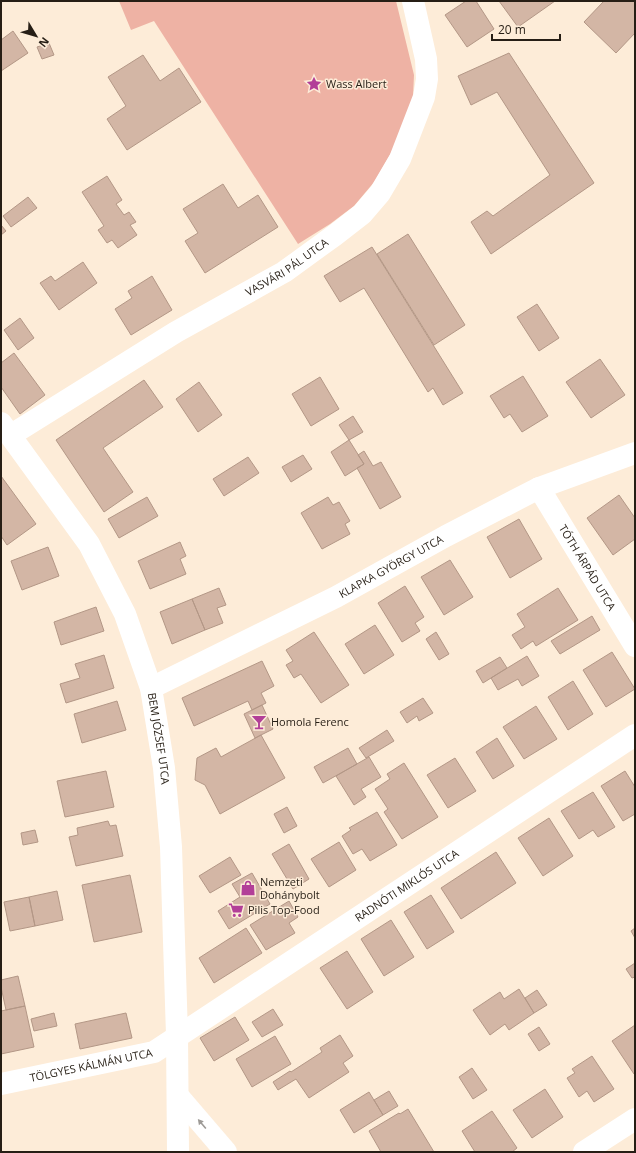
<svg xmlns="http://www.w3.org/2000/svg" width="636" height="1153" viewBox="0 0 636 1153" font-family="'Open Sans',sans-serif">
	<style>
		.green { fill: #eeb2a4 }
		.building { fill: #d3b6a5; stroke: #b39786 }
		.lines { fill: none; stroke-linecap: round; stroke-linejoin: round }
		.minor { stroke: #fff; stroke-width: 22 }
		.oneway { fill: #9d9a96 }
		.labels { text-anchor: middle; stroke-width: 3; stroke-linejoin: round; paint-order: stroke }
		.poi-label { font-size: 11px; fill: #261e15; stroke: #fdecd8; text-anchor: start }
		.street-label { font-size: 11px; fill: #261e15; stroke: #fdecd8 }
	</style>
	<rect width="100%" height="100%" fill="#fdecd8"/>
	<!-- green -->
	<path class="green" d="M119 1H396L414 75 413 97 408 123 375 181 354 206 330 224 298 244 154 21 131 30Z"/>
	<!-- building -->
	<path class="building" d="M466 1H476L494 29 467 47 445 15Z
		M499 1H555L518 27Z
		M604 1H635V33L616 53 584 22Z
		M13 31 28 53 1 71V40Z
		M49 43 54 55 42 59 37 47Z
		M509 53 594 183 491 254 471 222 487 211 493 216 550 175 497 92 471 105 458 76Z
		M143 55 160 81 179 68 201 102 127 150 107 119 126 106 108 77Z
		M107 176 122 200 116 204 124 215 129 212 136 222 130 225 137 235 118 248 112 240 107 243 98 230 104 226 82 192Z
		M223 184 238 208 258 195 278 227 205 273 185 241 198 233 183 209Z
		M28 197 37 208 11 227 3 216Z
		M1 225 6 231 1 235Z
		M408 234 465 325 434 345 377 254Z
		M372 247 463 393 443 405 433 388 428 392 364 288 340 302 324 276Z
		M83 262 97 283 59 310 40 283 51 276 55 281Z
		M152 276 172 310 131 335 115 309 132 298 128 291Z
		M537 304 559 338 539 351 517 317Z
		M20 318 34 338 18 350 4 330Z
		M14 353 45 395 20 414 1 387V363Z
		M600 359 625 395 591 418 566 382Z
		M523 376 548 416 522 432 510 414 504 418 490 396Z
		M320 377 339 409 311 426 292 394Z
		M144 380 163 407 103 448 133 492 104 512 56 440Z
		M199 382 222 415 198 432 176 399Z
		M353 416 363 432 349 440 339 425Z
		M349 440 364 464 345 476 331 452Z
		M364 451 373 466 381 462 401 497 380 509 357 468 364 464 358 455Z
		M303 455 312 469 291 482 282 467Z
		M248 457 259 473 224 496 213 479Z
		M1 476 36 524 7 545 1 536Z
		M619 495 635 518V539L613 555 587 518Z
		M147 497 158 516 119 538 108 519Z
		M328 497 333 505 339 502 350 521 345 524 350 534 322 549 301 513Z
		M519 519 542 559 510 578 487 537Z
		M180 542 186 556 180 559 186 574 150 589 138 561Z
		M48 547 59 576 22 590 11 561Z
		M450 560 473 597 444 615 421 577Z
		M405 586 424 617 415 623 420 631 402 642 378 603Z
		M219 588 226 605 217 608 223 623 205 630 192 599Z
		M558 588 578 620 536 646 533 641 521 649 512 635 525 627 517 614Z
		M192 599 205 630 172 644 160 612Z
		M96 607 104 631 61 645 54 622Z
		M592 616 600 630 560 654 551 641Z
		M375 625 394 655 364 674 345 644Z
		M314 632 349 685 321 703 301 674 294 678 286 665 293 661 286 650Z
		M436 632 449 654 439 660 426 639Z
		M612 652 635 689 606 707 583 670Z
		M104 655 114 688 66 703 60 684 80 678 75 664Z
		M527 656 539 676 522 686 518 679 498 690 491 678Z
		M500 657 507 668 483 683 476 671Z
		M262 661 274 686 261 693 266 703 252 710 248 701 194 726 182 698Z
		M573 681 593 714 568 730 548 697Z
		M423 698 433 713 419 721 417 716 407 723 400 712Z
		M117 701 126 730 82 743 74 714Z
		M262 705 273 729 255 738 244 714Z
		M536 706 557 739 524 759 503 727Z
		M387 730 394 741 366 758 359 748Z
		M261 735 285 778 220 814 205 785 195 780 197 758 216 748 221 757Z
		M497 738 514 766 493 779 476 752Z
		M348 748 357 764 323 783 314 767Z
		M369 757 381 777 361 789 366 797 354 805 336 776Z
		M455 758 476 791 448 808 427 775Z
		M404 763 438 817 402 839 384 812 388 809 375 789 390 779 387 774Z
		M106 771 114 807 65 817 57 781Z
		M625 771 635 787V814L623 821 601 786Z
		M593 792 615 827 598 837 593 830 579 839 561 811Z
		M287 807 297 826 284 833 274 814Z
		M377 812 397 845 370 861 362 849 353 854 342 836 351 830 349 828Z
		M549 818 573 856 543 876 518 838Z
		M108 821 110 826 116 825 123 856 76 866 69 837 78 835 77 828Z
		M35 830 38 842 23 845 21 833Z
		M339 842 356 870 329 887 311 859Z
		M289 844 309 879 293 889 272 854Z
		M496 852 516 883 461 919 441 888Z
		M230 857 241 875 210 893 199 876Z
		M252 873 270 904 229 929 218 911 240 897 232 884Z
		M130 875 142 932 94 942 82 885Z
		M57 891 63 920 35 926 29 897Z
		M431 895 454 932 427 949 404 912Z
		M29 897 35 926 10 931 4 902Z
		M289 901 298 917 289 923 295 933 266 950 250 925Z
		M391 920 414 957 384 976 361 939Z
		M246 928 262 953 214 983 199 958Z
		M635 928V938L631 931Z
		M347 951 373 992 347 1009 320 968Z
		M635 963V977L632 978 626 969Z
		M18 976 25 1006 6 1010 1 987V980Z
		M519 989 534 1013 509 1030 505 1024 490 1035 473 1010 500 992 504 999Z
		M537 990 547 1005 534 1013 525 998Z
		M25 1006 34 1047 1 1054V1011Z
		M273 1009 283 1025 262 1037 252 1022Z
		M54 1013 57 1026 34 1031 31 1019Z
		M126 1013 132 1038 80 1049 75 1024Z
		M235 1017 249 1040 214 1061 200 1038Z
		M635 1025V1073L634 1074 612 1041Z
		M539 1027 550 1044 539 1051 528 1034Z
		M340 1035 353 1056 343 1063 349 1072 309 1098 296 1079 278 1090 273 1082 290 1071 291 1072 322 1052 320 1048Z
		M275 1036 291 1064 252 1087 236 1059Z
		M592 1056 614 1089 594 1102 587 1091 579 1097 567 1078 575 1073 572 1069Z
		M472 1068 487 1090 473 1099 459 1077Z
		M545 1089 563 1117 532 1138 513 1110Z
		M389 1091 398 1106 383 1115 374 1100Z
		M369 1092 383 1115 354 1133 340 1110Z
		M408 1109 434 1152H381L369 1131 399 1113 400 1114Z
		M492 1111 517 1148 512 1152H475L462 1131Z"/>
	<g class="lines">
		<!-- minor -->
		<g class="minor">
			<path id="s1" d="M1 423 89 544 125 614 151 688 164 768 171 847 177 1035 178 1152"/>
			<path id="s2" d="M11 435 176 332 284 272 335 235 362 214 380 193 400 159 424 97 427 79 426 59 413 1"/>
			<path id="s3" d="M539 488 635 646"/>
			<path id="s4" d="M151 688 336 597 446 536 539 488 635 453"/>
			<path id="s5" d="M1 1084 154 1052 635 735"/>
			<path d="M178 1096 226 1152"/>
			<path d="M584 1152 635 1119"/>
		</g>
	</g>
	<!-- one-way arrows -->
	<defs><path id="oneway-solid" d="M-6-.8H1V-3.2L6.5 0L1 3.2V.8H-6Z"/></defs>
	<use class="oneway" href="#oneway-solid" transform="translate(202 1124) rotate(-130)"/>
	<!-- icons -->
	<defs>
		<g id="sight-bare" transform="scale(1.2)"><path d="M0-6L1.8-2.2L6-1.7L2.9 1.2L3.7 5.4L0 3.3L-3.7 5.4L-2.9 1.2L-6-1.7L-1.8-2.2Z" fill="#b23f98" stroke="#fdecd8" stroke-width="2.5" paint-order="stroke"/></g>
		<g id="bar-bare" transform="scale(1.2)"><path d="M-6-5H6L.8 .8V4.5H3.5V6h-7V4.5H-.8V.8Z" fill="#b23f98" stroke="#fdecd8" stroke-width="2.5" paint-order="stroke"/></g>
		<g id="shop-bare" transform="scale(1.2)"><path d="M-5-2.5h2.3a2.7 3.5 0 0 1 5.4 0H5L5.5 6h-11ZM-1.5-2.5h3a1.5 2.3 0 0 0-3 0Z" fill="#b23f98" stroke="#fdecd8" stroke-width="2.5" paint-order="stroke"/></g>
		<g id="supermarket-bare" transform="scale(1.2)"><path d="M-6-5.5h2.5l.6 2H6L4.5 2H-2.5L-4.4-4H-6ZM-1.5 3.2a1.3 1.3 0 1 0 .1 0ZM3 3.2a1.3 1.3 0 1 0 .1 0Z" fill="#b23f98" stroke="#fdecd8" stroke-width="2.5" paint-order="stroke"/></g>
	</defs>
	<g fill-rule="evenodd">
		<use href="#sight-bare" x="314" y="84"/>
		<use href="#bar-bare" x="259" y="722"/>
		<use href="#shop-bare" x="248" y="888"/>
		<use href="#supermarket-bare" x="236" y="910"/>
	</g>
	<g class="labels">
		<!-- poi labels -->
		<g class="poi-label">
			<text x="326" y="88">Wass Albert</text>
			<text x="271" y="726">Homola Ferenc</text>
			<text x="260" y="886">Nemzeti<tspan x="260" dy="13">Dohánybolt</tspan></text>
			<text x="248" y="914">Pilis Top-Food</text>
		</g>
		<!-- street labels -->
		<g class="street-label">
			<text dy="4" stroke="none"><textPath href="#s2" startOffset="323">VASVÁRI PÁL UTCA</textPath></text>
			<text dy="4" stroke="none"><textPath href="#s4" startOffset="269">KLAPKA GYÖRGY UTCA</textPath></text>
			<text dy="4" stroke="none"><textPath href="#s3" startOffset="93">TÓTH ÁRPÁD UTCA</textPath></text>
			<text dy="4" stroke="none"><textPath href="#s1" startOffset="358">BEM JÓZSEF UTCA</textPath></text>
			<text dy="4" stroke="none"><textPath href="#s5" startOffset="459">RADNÓTI MIKLÓS UTCA</textPath></text>
			<text dy="4" stroke="none"><textPath href="#s5" startOffset="92">TÖLGYES KÁLMÁN UTCA</textPath></text>
		</g>
	</g>
	<!-- border -->
	<rect width="636" height="1153" fill="none" stroke="#261e15" stroke-width="4"/>
	<!-- north arrow -->
	<g transform="translate(36 36) rotate(128)" stroke="#fdecd8" stroke-width="3" paint-order="stroke">
	<path d="M0-3L7 15L0 10L-7 15Z" fill="#261e15"/>
	<text y="-6" font-size="11" font-weight="bold" text-anchor="middle" fill="#261e15">N</text>
	</g>
	<!-- scale -->
	<path d="M492 34v6h68v-6" fill="none" stroke="#261e15" stroke-width="2"/>
	<text x="498" y="34" font-size="12" fill="#261e15" stroke="#fdecd8" stroke-width="3" paint-order="stroke">20 m</text>
</svg>
